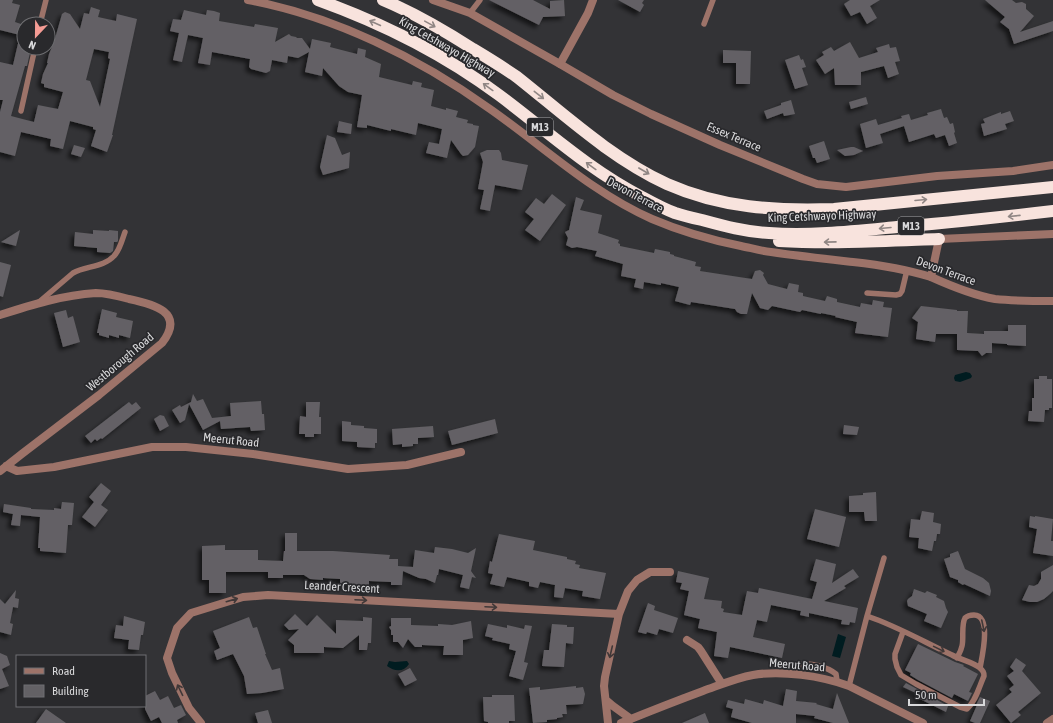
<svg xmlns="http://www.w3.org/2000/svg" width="1053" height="723" viewBox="0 0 1053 723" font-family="'Asap Condensed',sans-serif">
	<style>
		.water { fill: #001c20 }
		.building { fill: #636165; fill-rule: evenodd; filter: url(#shadow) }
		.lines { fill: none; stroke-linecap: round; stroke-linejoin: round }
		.service { stroke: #9d7369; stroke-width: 5.5 }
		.minor { stroke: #9d7369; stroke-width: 8 }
		.tertiary { stroke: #9d7369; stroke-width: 8 }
		.motorway { stroke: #f8e3dd; stroke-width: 12 }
		.oneway { stroke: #908684 }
		.oneway2 { stroke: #403838 }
		.labels { text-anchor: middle; stroke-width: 3.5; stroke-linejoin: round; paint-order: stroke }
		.shield { fill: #29292c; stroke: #a4a4a6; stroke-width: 1 }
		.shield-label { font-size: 11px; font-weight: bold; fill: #d9d9db }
		.street-label { font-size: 12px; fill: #d9d9db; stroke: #29292c }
	</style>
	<defs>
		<filter id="shadow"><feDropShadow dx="-3.5" dy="3.5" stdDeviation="2" flood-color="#0009"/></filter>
	</defs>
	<rect width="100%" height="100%" fill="#333336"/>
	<!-- water -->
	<path class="water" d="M966 372 970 373 972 376 971 378 960 382 955 381 954 378 955 375Z
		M838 634 846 637 840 658 832 656Z
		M389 661 395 662 407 661 409 664C404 672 395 672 387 666Z"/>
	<!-- building -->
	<path class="building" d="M0 0H13L12 3 20 5 15 22 24 25V48H31L27 66H25L11 116 34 122 38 105 58 109 63 92 44 87V84L41 83 43 74 48 63H47L49 54 54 42 62 14 65 12 70 14 80 29 84 13 89 14 91 7 100 10 98 17 116 21 117 14 137 19 112 135H113L107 152 91 146 96 130 93 129V127L70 121 63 149 50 146 51 139 21 132 15 156 0 152V112L3 100H0V62L13 65 20 35 0 30ZM94 49 109 52 108 58 110 59 100 107 90 81 86 80Z
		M489 0H533L550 9V1L564 0 565 16H566L543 17 539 25Z
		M618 0H644L642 3 644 5 640 12Z
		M850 0H880L870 6 877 18 867 24 860 12 851 16 844 4Z
		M985 0H1012L1016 3 1022 2 1026 4V9L1034 16 1020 32 1053 21V31L1014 44 1009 29 1000 22 1005 17Z
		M184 10 206 15 207 10 214 11 220 13 219 21 254 27 255 24 278 28 275 42 289 34 291 36 296 37 297 38H302L310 49 312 39 331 43 330 47 357 54 358 48 366 50 365 57 381 64 379 77 412 85 413 81 422 83 421 87 434 90 431 106 446 110V108L458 111 456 117 468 120 467 123 473 124V125L479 126 475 147 468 155 463 156 461 154 451 140 447 158 426 153 429 142 439 144 442 129 418 123 416 135 391 129V131L367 125V128L357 127 362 95 348 92 339 86 323 68 322 76 305 72 309 52 298 58 288 56 287 63 272 60 270 71 266 73 251 69 249 67 250 59 212 52 210 65 198 63 203 38 188 35 182 62 173 60 179 33 170 31 173 19 181 20Z
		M850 42 859 58 878 52 876 48 889 44 890 48 896 47 900 61 895 62 899 74 888 78 884 66 861 72V85H835L834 68 825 74 816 60 824 55 822 52 831 47 834 51Z
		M723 50 751 51 750 84H736V63H723Z
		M799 55 801 60 803 59 806 67 802 68 808 85 795 89 785 60Z
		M866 97 868 104 851 109 849 102Z
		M791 100 795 114 784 116 783 113 767 119 764 111 781 105V103Z
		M941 109 944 118 947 117 950 124 953 123 955 132 954 133 957 143 949 146 945 135 936 138 934 134 909 142 904 126 880 134 883 143 866 148 860 124 876 119 878 125 902 118 901 116 909 114 911 120 928 115 927 113Z
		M1010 111 1014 121 1005 124 1007 129 984 136 981 124 985 123 983 119 1001 112V114Z
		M339 121 352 124 351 134 337 132Z
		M327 135 335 138 342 155 350 152 349 168 323 175 320 167Z
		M824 141 830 159 817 163 815 158H813L809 146Z
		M74 145 85 148 81 157 71 154Z
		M851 147H854L863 151 854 155 845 156 837 150Z
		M487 150H499L501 153 502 160 528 165 522 190 495 185 490 211 480 209 484 190 478 189 483 162 480 153Z
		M552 194 566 205 540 241 525 230 534 219 525 212 536 198 544 204Z
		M576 197 584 200 580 210 602 215 598 233 619 240 618 243 620 244V246L654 253 655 249 670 252V254L674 255V256L696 262 695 266 701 267 700 271 752 279 755 271 760 270 764 273 763 275 768 284 787 289 789 283 799 285 798 292 803 293V296L825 301 827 296 837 299V302L860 307 861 303 872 305 873 300 884 302 883 307 892 308 888 337 855 333 857 322 835 317 836 316 821 313V314L802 310 800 312 772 306 768 310 760 308 752 293 747 314H741L737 312 735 309 691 302 690 305 675 301 679 287 661 283V285L644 282 643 289 634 287 636 279 621 276 623 264 595 256 597 251 577 247 572 248 566 245 568 238 565 232 569 230Z
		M20 230 16 246 1 242Z
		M93 230 109 231V230L118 231V241L117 242H114L113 251 110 253 97 252V248L74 246 75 232 93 234Z
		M0 262 11 265 3 297 0 296Z
		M921 306 957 310V311H968L967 333 984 334V331H1008V325H1026V346L1007 345V344L992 343V353H986L982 356 978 351 957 350V334H936L935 342 916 339 918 322 912 318Z
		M102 309 117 313 116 317 133 321 130 338 119 335V338L109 335V338L99 335V333H97Z
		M66 310 68 318 73 316 80 342 63 347 54 313Z
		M1039 376H1047V379H1052V408H1049V410H1045L1044 422 1028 421 1029 411H1032V398H1034V379H1039Z
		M193 394 197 401 203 399 212 418 231 416 230 403 261 401 262 414H264L265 430 251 431 250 427 221 429 220 421 203 430 189 404 185 420 180 423 172 410 180 405 181 407 191 402Z
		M129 402 132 405 136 402 141 408 102 439 101 438 97 441 95 439 91 443 85 436Z
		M306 402H320L319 417H321V434H314V437H305V434H299L300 416 306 417Z
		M160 415 164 416 169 426 160 431 154 419Z
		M495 419 498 433 452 445 448 431Z
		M342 421 351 422V425L364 426V428L377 429V443H375V448L357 447V442L342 441Z
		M844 425 859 427 857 435 843 434Z
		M433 426 434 437 418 438V444H413V446L402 447V444L393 445 392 429Z
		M101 483 111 491 101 505 108 510 95 527 82 517 94 502 89 497Z
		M876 492 877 521H865L864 512H849V496L863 495V493Z
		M62 502 74 503 72 525H68L66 553 40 551V548H38L40 517 21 515 20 526 11 525 13 514 3 512 4 504 31 508V509L54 510V508L61 509Z
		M815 509 846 517 839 547 807 539Z
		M922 511 934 513 933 522 941 524 940 534H937L936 541H934L932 551 918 548 919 538 909 537 911 519 920 520Z
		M1030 516 1035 517V516L1053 519 1051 541H1053V556L1033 553 1037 529 1029 527Z
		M285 533H297V551H333L390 555 389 559H398V566L413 567 415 550 434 553 435 547 452 549 468 553 476 548 471 571 476 578 472 577 469 589 460 587 463 575 439 569 438 575H437L435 583 426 579 419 578 403 571 402 585H391V582L369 581V592L356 587V585L340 584V579L323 578V580L310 579 304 575H283V578H268V572H226V593H209V580H202V546L225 545V550H258V560L283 561 284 551H285Z
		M499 534 535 541 533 550 567 557V559L576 561 575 564 580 565 579 568 606 573 600 599 582 596 583 591 565 588 563 598 554 597 555 585 540 582 538 588 529 586V582L507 577 504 587 490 584 493 574 488 573 490 561 492 562Z
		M958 551 965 569 983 578 989 583 991 591 990 596 964 584 963 585 958 582V580L950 577 944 559 950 557V554Z
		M816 559 836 564 832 583 853 569 859 577 844 586 846 588 824 601 858 608 855 623 850 622 849 625 841 624 842 620 809 613V617L800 615 801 611 771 605 767 622 757 620 753 637 785 644 782 658 730 647 728 658 714 656 717 632 698 628 700 619 684 615 689 591 680 589 682 583 676 582 678 571 709 578 704 599 722 601 721 608 724 609 723 612 742 615 747 591 758 593 759 588 812 599 817 582 810 580Z
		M1053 565V591L1050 594 1044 599 1037 602H1030L1022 600 1029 585 1034 586 1038 584 1041 579V572Z
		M914 589 925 593 927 591 937 595 936 597 944 601 946 608 948 612 941 628 924 621 927 614 908 606 907 601 908 599 912 596Z
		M16 590 15 598 19 599 18 608 13 607 10 623 13 624 11 635 0 632V599L5 604Z
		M648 603 655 606 654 610 678 618 673 633 659 629 657 635 647 632 646 634 638 632Z
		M295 614 307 626 317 615 336 634V620L363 621V617L372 618 371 643H368L367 650H359V635L343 648 324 647V653H294V645L288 640 299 629 289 630 284 625Z
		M124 616 145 622 143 635H141L139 650 128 649 129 640 114 638 116 625 123 626Z
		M249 617 253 628 257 627 266 654H265L272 670 280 668 284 689 262 693 247 694 244 676 233 654 217 660 214 651 220 648 213 631Z
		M391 618H411V625L438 626V624L452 625 471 621 473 638 463 640V655H443L444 646 422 645V647H415L408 639 403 648 398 642H393V635H391V630L389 627 391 626Z
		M488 624 507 628V625L524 629 525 625 532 626 524 662 528 663 523 680 509 676 516 651 509 649 510 644 492 640 493 638 485 636Z
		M552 624 567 625V627H574L573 644 566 643 564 667 542 666 544 650H549Z
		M918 644 955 662 964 665 963 666 978 674 969 692 972 693 968 701 954 694 952 698 918 680 910 675 911 673 905 670Z
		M0 653 7 656 10 665 2 669 9 686 0 689Z
		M1016 658 1026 665 1022 671 1041 693 1018 712 1021 715 1011 723 996 705 1012 692 1009 689 1014 685 1007 676 1014 671 1010 667Z
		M410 668 417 680 405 686 398 674Z
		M906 683 948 706 946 712 916 697 918 694 903 687Z
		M576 686V688L583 687 585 694 583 704 566 705 567 714H562L563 717 557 718V719L547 720V722L533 723 529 688 540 687V690Z
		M786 689 797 691 796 701 817 703 816 704 833 709 837 693 849 723H833L814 718 815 716 796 714V723H752L731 717 733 709 726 707 728 700 744 704 745 699 763 704 764 700 783 706Z
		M155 691 160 700 168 696 174 708 181 705 186 715 177 720 178 723H162L159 717 151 721 145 709V696Z
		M492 695H514L515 721H509V723H488V722L484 721 483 697H492Z
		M980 697 990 701 980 723H975L970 721 977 705H976Z
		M46 709 66 723H36Z
		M268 710 272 723H258L255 713Z
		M705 713 709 723H682Z"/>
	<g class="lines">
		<!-- service -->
		<path class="service" d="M470 13 480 0
			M40 24 46 0
			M704 24 713 0
			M21 111 35 48
			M867 293 896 295 900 294 902 291 907 270
			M39 302 73 273C86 266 104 267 114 256 120 250 122 240 125 232
			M867 616C897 626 924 642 952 655 961 660 973 662 980 668 983 671 984 672 984 676 979 687 976 701 967 709L960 707 916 684 901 675 897 667 895 659V654L903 632
			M957 658C959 654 961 651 962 646 964 639 961 625 965 618 967 616 971 615 974 615 992 615 982 657 980 668
			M795 675 797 668 800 665C810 662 827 667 836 674L837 681
			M849 686 867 616 884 558"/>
		<!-- minor -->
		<path class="minor" d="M560 64 588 13 593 0
			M931 277C951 286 972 295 995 299 1014 301 1034 301 1053 301
			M0 315C31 305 63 295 96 293 106 293 118 296 129 299 153 304 186 312 162 343L99 395 23 453 0 471
			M6 466 17 471 54 467 152 447H186L253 454 348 469 407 465 461 452
			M687 640 698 647 701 651 722 684
			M606 700 613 706 631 719
			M201 723 189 708 172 673 167 658 177 628 191 613 243 597 268 595 619 614
			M608 723 604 686 605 677 619 614 628 591 637 580 650 572H670
			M621 723C648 712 676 701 703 691 720 685 736 678 753 675 782 670 821 676 849 686L923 723
			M1047 723 1053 719"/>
		<!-- tertiary -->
		<path class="tertiary" d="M248 0C334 16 419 58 490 109 543 146 591 192 652 219 680 231 711 240 741 246 751 248 761 251 771 252 798 256 826 259 853 262 880 265 905 269 931 277L939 239 1053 234
			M433 0 470 13 560 64 613 95 651 114 720 145 803 179 817 184 846 187 937 176 1013 171 1053 165"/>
		<!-- motorway -->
		<path class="motorway" d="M318 0C382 23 444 54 499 95 546 130 589 170 642 197 653 203 664 209 675 213 684 216 693 218 702 220 724 226 746 232 769 233 811 236 855 231 897 227 949 223 1001 217 1053 211
			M383 0C414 13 445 31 473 49 488 58 503 67 517 77 565 115 611 158 667 184 721 208 776 211 834 209L1053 187
			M779 241C832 244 886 241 939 239"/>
	</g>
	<!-- one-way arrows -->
	<defs><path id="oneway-shaft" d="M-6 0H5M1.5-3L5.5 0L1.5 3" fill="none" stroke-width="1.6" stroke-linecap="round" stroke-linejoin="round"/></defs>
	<g class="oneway">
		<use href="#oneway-shaft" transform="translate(375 23) rotate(-156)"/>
		<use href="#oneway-shaft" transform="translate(430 24) rotate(29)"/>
		<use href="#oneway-shaft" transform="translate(488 87) rotate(-144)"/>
		<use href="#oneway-shaft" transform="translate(539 95) rotate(38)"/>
		<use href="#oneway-shaft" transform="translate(591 166) rotate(-144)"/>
		<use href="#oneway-shaft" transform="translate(644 171) rotate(30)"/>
		<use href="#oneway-shaft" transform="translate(921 200) rotate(-5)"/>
		<use href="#oneway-shaft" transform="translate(1014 216) rotate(174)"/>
		<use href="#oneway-shaft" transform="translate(885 228) rotate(175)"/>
		<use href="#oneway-shaft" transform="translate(830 242) rotate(179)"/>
	</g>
	<g class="oneway2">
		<use href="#oneway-shaft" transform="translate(232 600) rotate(-16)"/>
		<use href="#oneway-shaft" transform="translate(361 600) rotate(3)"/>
		<use href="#oneway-shaft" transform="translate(491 607) rotate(3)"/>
		<use href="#oneway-shaft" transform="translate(983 626) rotate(78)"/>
		<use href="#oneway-shaft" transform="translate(939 649) rotate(26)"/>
		<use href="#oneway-shaft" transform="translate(611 652) rotate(103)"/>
		<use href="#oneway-shaft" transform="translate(180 690) rotate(-116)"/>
	</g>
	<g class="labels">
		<!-- shield labels -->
		<g class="shield">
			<rect x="527" y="118" width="26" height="18" rx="3"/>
			<rect x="898" y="217" width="26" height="18" rx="3"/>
		</g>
		<g class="shield-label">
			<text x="540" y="131">M13</text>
			<text x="911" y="230">M13</text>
		</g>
		<!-- street labels -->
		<g class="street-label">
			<text transform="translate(447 47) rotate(30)" y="4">King Cetshwayo Highway</text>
			<text transform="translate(734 137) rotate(23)" y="4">Essex Terrace</text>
			<text transform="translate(635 195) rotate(28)" y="4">Devon Terrace</text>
			<text transform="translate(822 216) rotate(-2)" y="4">King Cetshwayo Highway</text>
			<text transform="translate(946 271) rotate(20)" y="4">Devon Terrace</text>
			<text transform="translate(120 362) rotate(-40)" y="4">Westborough Road</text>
			<text transform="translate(231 440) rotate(6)" y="4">Meerut Road</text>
			<text transform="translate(342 587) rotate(3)" y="4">Leander Crescent</text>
			<text transform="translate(797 665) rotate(5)" y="4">Meerut Road</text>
		</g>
	</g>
	<!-- legend -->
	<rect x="16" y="655" width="130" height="52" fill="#29292c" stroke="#6f6f72"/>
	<rect x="24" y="668" width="20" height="6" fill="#9d7369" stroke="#6f6f72"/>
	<text x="52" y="675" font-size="12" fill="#d9d9db">Road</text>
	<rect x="24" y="685" width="20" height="12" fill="#636165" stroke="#6f6f72"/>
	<text x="52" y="695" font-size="12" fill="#d9d9db">Building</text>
	<!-- north arrow -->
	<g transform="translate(36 36) rotate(202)"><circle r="19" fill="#29292c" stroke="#6f6f72"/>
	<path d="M0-3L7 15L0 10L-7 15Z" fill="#f59c95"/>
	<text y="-6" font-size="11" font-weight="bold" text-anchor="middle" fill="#d9d9db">N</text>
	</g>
	<!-- scale -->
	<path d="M909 699v6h75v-6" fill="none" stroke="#d9d9db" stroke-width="2"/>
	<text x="915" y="699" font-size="12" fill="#d9d9db" stroke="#29292c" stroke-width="3" paint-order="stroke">50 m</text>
</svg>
